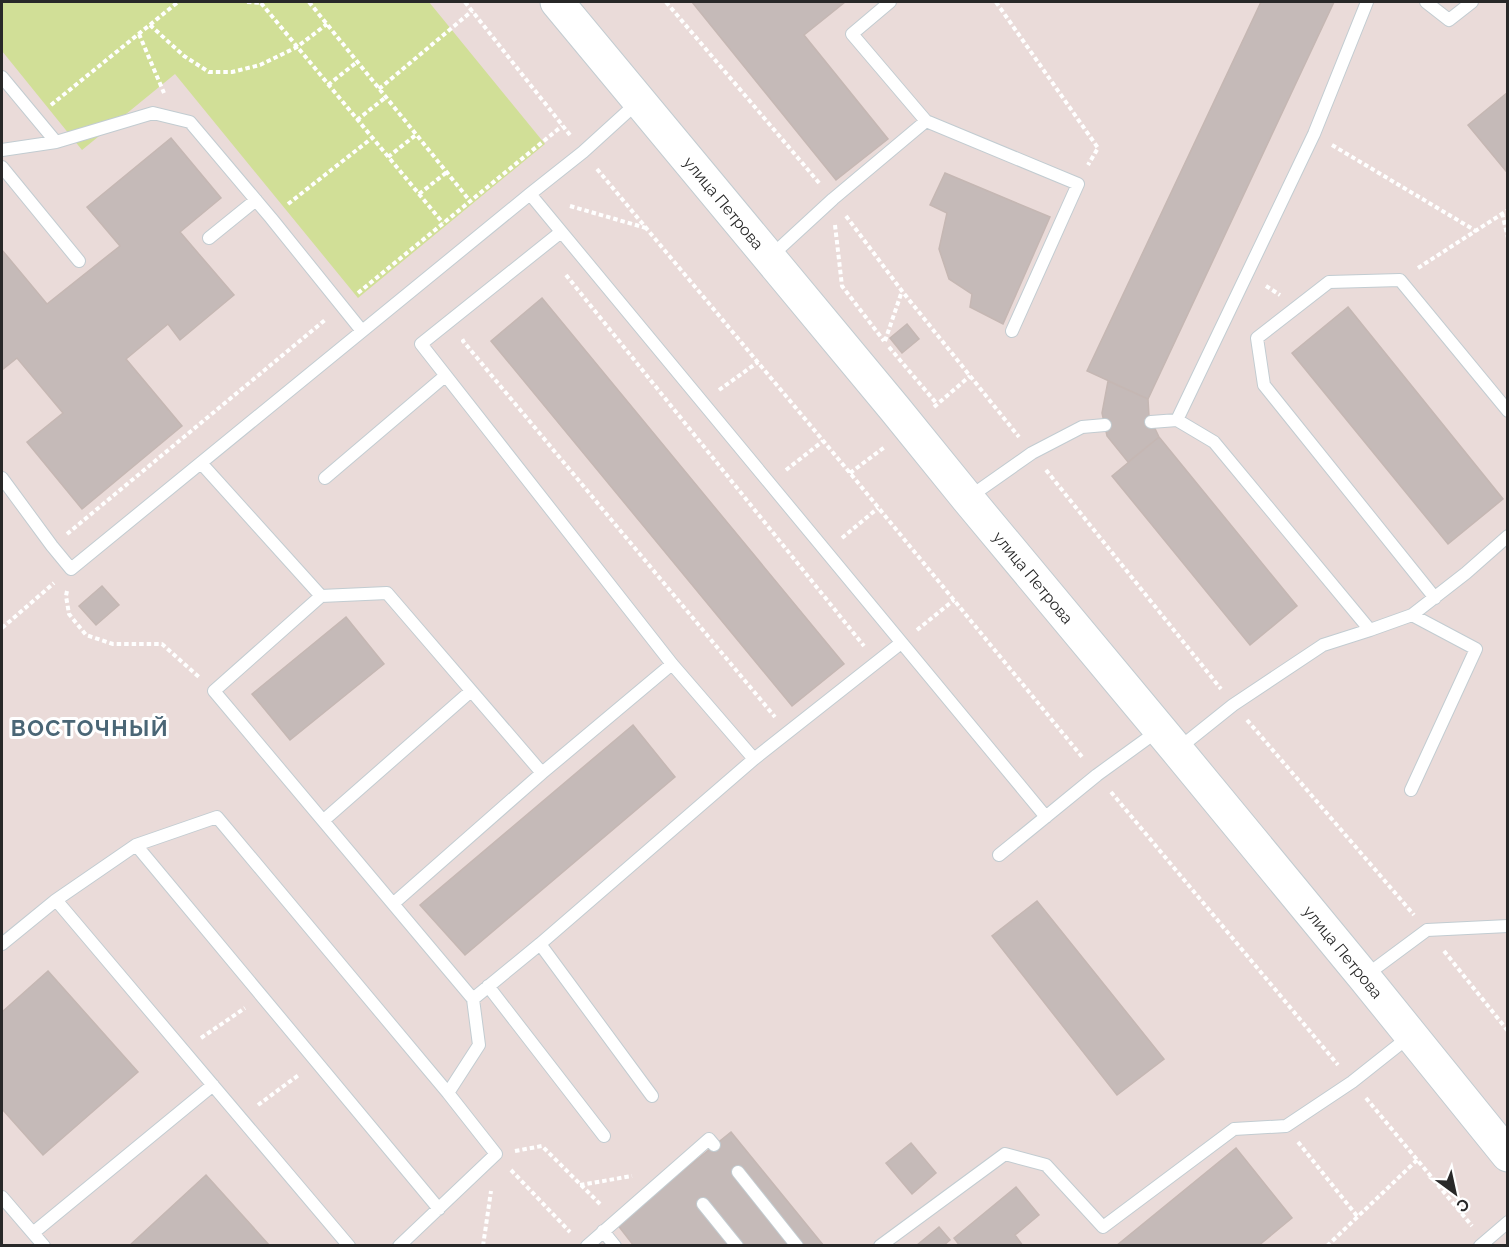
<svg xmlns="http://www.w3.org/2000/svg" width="1509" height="1247" viewBox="0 0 1509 1247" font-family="Raleway,sans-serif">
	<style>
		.green { fill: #d1df97 }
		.building { fill: #c5bab8; stroke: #c5b7b3; stroke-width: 1.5 }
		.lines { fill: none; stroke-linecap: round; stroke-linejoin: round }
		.service-casing { stroke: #c2ccd1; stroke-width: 14 }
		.secondary-casing { stroke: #c2ccd1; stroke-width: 35 }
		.path { stroke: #fff; stroke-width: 4; stroke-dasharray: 4.5 3; stroke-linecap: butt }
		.service { stroke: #fff; stroke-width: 12 }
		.secondary { stroke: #fff; stroke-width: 33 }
		.labels { text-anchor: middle; stroke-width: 6; stroke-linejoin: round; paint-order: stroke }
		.street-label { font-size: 16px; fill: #282828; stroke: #fff }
		.district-label { font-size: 22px; font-weight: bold; letter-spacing: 1.5px; fill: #4a6676; stroke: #fff }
	</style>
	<rect width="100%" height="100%" fill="#eadbd9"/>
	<!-- green -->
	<path class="green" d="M2 2H429L545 144 358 298 175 74 82 150 2 51Z"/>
	<!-- building -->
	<path class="building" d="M692 2H845L804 35 888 139 836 180Z
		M1261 2H1334L1148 399 1087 371Z
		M1508 92V170L1506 171 1468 125Z
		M171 138 221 198 180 232 234 295 180 340 168 324 126 359 182 426 82 509 27 442 63 413 17 358 2 370V250L47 304 120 246 87 207Z
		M945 173 1050 217 1003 324 970 307 972 294 949 279 939 249 947 213 930 205Z
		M542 298 844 664 792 706 491 341Z
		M1348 307 1503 499 1448 544 1292 353Z
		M907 324 919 339 902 353 890 338Z
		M1108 381 1148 399 1149 416 1159 437 1128 462 1107 436 1102 413Z
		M1159 437 1297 606 1250 645 1112 476Z
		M102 586 119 605 96 625 79 606Z
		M346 617 384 664 290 740 252 694Z
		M633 725 675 777 465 955 420 905Z
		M1037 901 1164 1059 1117 1095 992 936Z
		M48 971 138 1072 43 1155 2 1109V1012Z
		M731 1132 824 1246H634L617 1224Z
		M911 1143 936 1173 912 1194 886 1163Z
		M1236 1148 1292 1218 1258 1246H1116Z
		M206 1175 270 1246H129Z
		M1016 1187 1039 1215 1015 1235 1023 1246H960L954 1238Z
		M939 1227 950 1240 943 1246H918L917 1245Z"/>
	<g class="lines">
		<!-- service casing -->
		<g class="service-casing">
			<path id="service" d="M1426 2 1449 20 1472 2
				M2 77 56 142
				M926 121 1078 184 1012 331
				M2 150 56 142 153 113 190 122 271 218 362 331
				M2 167 79 261
				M530 194 1046 817
				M561 232 421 344 672 664 754 759
				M209 238 256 200
				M770 257 833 199 926 121 852 34 890 2
				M1177 420 1314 134 1367 2
				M1151 422 1177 420 1214 442 1370 630 1323 645 1233 705 1178 749
				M201 463 321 596 387 593 542 773 672 664
				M2 478 52 546 71 569 530 194 583 152 638 102
				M325 478 445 376
				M968 498 1032 453 1082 427 1105 425
				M321 596 214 691 473 999 540 944 754 759 901 643
				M1435 598 1264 385 1257 338 1329 282 1400 280 1508 411
				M1370 630 1412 615 1466 573 1508 536
				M1411 790 1476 649 1412 615
				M324 820 471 691
				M136 845 439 1209
				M999 855 1097 775 1159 730
				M56 900 136 845 217 817 448 1093
				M394 903 542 773
				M2 944 56 900 349 1246
				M540 944 652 1096
				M1365 976 1427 930 1508 926
				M488 986 604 1136
				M738 1172 797 1246
				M2 1197 44 1246
				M703 1204 737 1246
				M603 1231 615 1246
				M33 1233 213 1085
				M399 1246 496 1154 448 1093 479 1045 473 999
				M587 1246 709 1139 714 1145
				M880 1246 1005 1154 1046 1165 1103 1227 1234 1129 1286 1126 1352 1082 1410 1036
				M1480 1246 1508 1222"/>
		</g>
		<!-- secondary casing -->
		<g class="secondary-casing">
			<g id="secondary">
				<path id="s1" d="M557 2 895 409 968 499 1177 750 1364 977 1508 1155"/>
			</g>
		</g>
		<!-- path -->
		<path class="path" d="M247 2 261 3 263 2
			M309 2 470 201
			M465 2 570 135
			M666 2 820 184
			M996 2 1098 148 1088 165
			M261 3 443 223
			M150 25 184 56 209 72H232L260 65 297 47 327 24
			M139 34 164 93
			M328 85 357 62
			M379 89 472 11
			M51 105 178 2
			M357 120 386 97
			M1332 145 1476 231
			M388 157 417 134
			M597 169 850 473 1083 758
			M419 194 447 172
			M288 204 372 138
			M570 206 646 228
			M1502 213 1508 238
			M846 216 902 291 1019 437
			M835 225 842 286 884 341
			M1418 268 1508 210
			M566 275 864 646
			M1266 286 1280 295
			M358 293 562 126
			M465 340 463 341 775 717
			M885 341 902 291
			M889 347 937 404
			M719 390 758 362
			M934 407 970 376
			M786 470 823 441
			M1046 470 1221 689
			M850 473 886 446
			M67 534 325 320
			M842 538 878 508
			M67 591 66 596 69 614 86 635 113 644H162L200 678
			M2 628 54 583
			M917 630 954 600
			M1247 720 1414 915
			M1111 792 1338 1065
			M1444 951 1508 1031
			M201 1038 245 1008
			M1366 1098 1472 1226
			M258 1105 300 1074
			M1298 1142 1357 1216
			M515 1151 542 1146 602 1206
			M511 1170 570 1232
			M580 1185 632 1176
			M483 1246 491 1191
			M1327 1246 1417 1160"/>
		<!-- service -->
		<use href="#service" class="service"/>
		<!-- secondary -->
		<use href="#secondary" class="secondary"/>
	</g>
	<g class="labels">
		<!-- street labels -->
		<g class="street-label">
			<text dy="6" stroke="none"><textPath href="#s1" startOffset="261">улица Петрова</textPath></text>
			<text dy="6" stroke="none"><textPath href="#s1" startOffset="747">улица Петрова</textPath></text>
			<text dy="6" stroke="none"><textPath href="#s1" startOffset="1233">улица Петрова</textPath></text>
		</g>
		<!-- district labels -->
		<g class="district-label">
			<text x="90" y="736">ВОСТОЧНЫЙ</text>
		</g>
	</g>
	<!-- border -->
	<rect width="1509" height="1247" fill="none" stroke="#282828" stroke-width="6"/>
	<!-- north arrow -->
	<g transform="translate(1455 1193) rotate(147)" stroke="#ffffff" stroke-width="4.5" paint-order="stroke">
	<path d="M0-4.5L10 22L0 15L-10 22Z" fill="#282828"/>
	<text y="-9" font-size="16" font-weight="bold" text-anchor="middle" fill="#282828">С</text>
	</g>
</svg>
